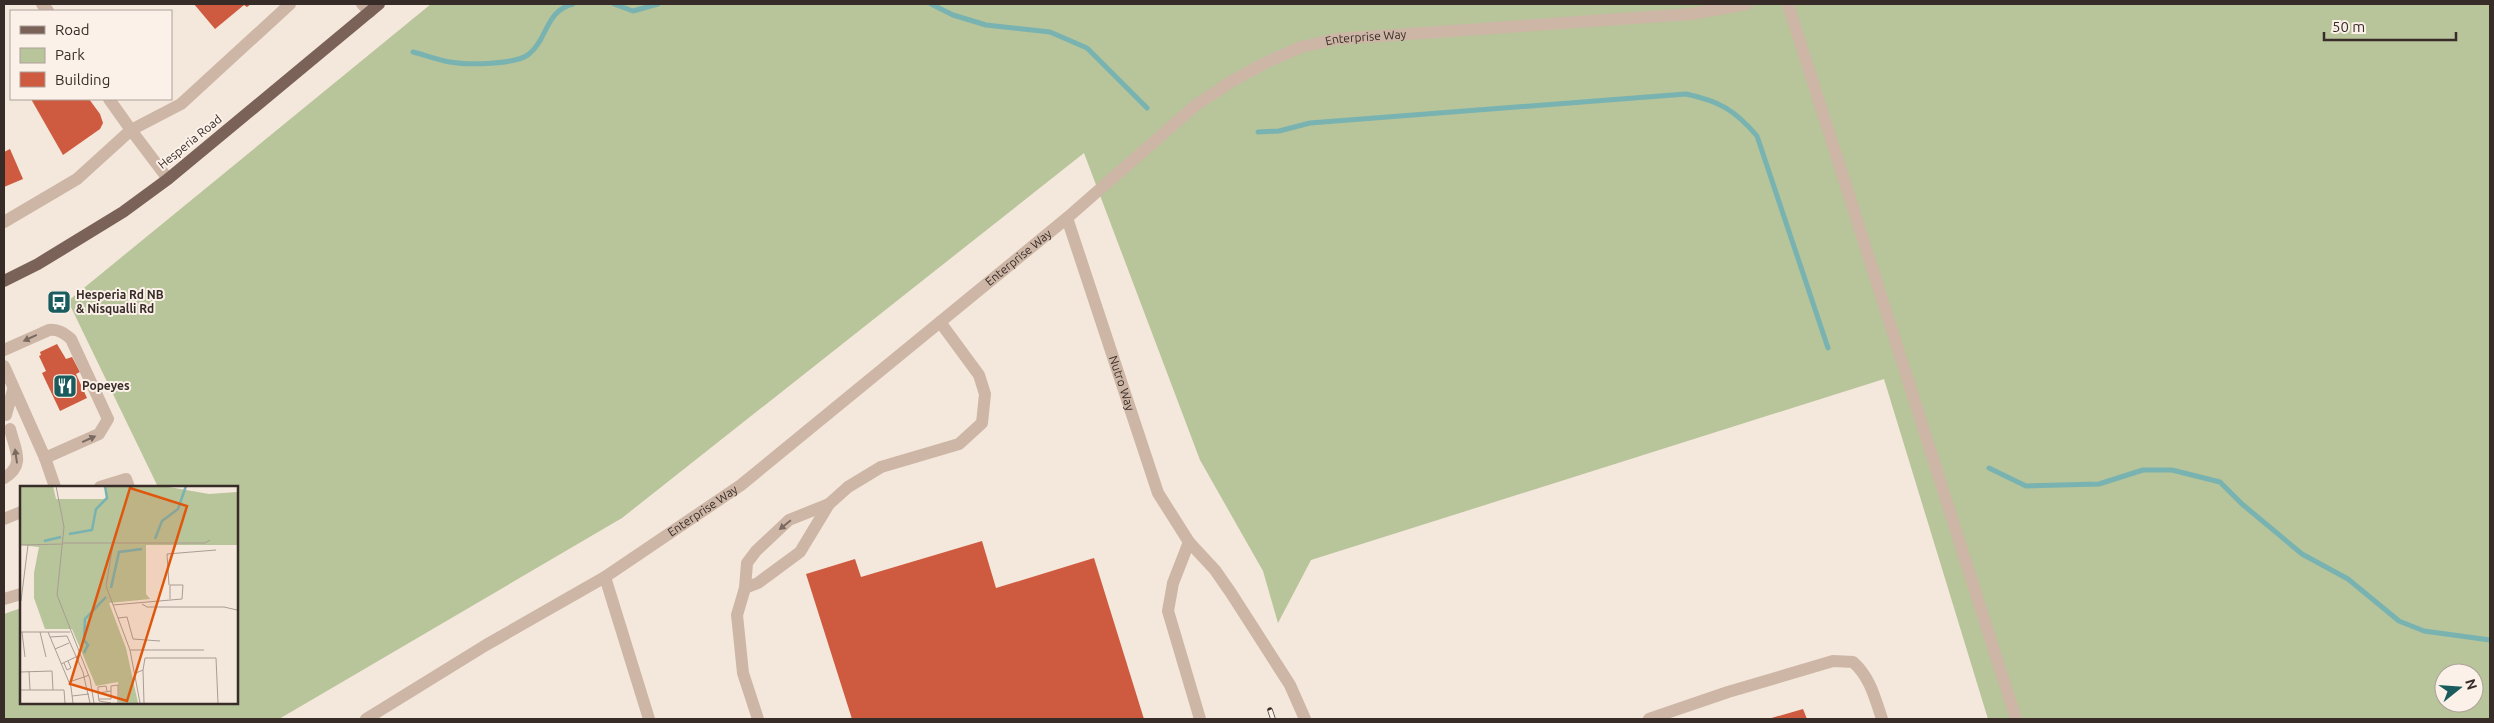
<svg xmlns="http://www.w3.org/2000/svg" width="2494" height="723" viewBox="0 0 2494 723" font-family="Ubuntu,sans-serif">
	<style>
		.green { fill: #b8c49a; fill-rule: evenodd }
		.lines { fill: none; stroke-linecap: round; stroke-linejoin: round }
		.stream { stroke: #78b3b2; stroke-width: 5 }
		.building { fill: #ce5b3f }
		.minor { stroke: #cdb6a6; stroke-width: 12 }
		.major { stroke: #7b6258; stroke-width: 12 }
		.rail-casing { stroke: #382c28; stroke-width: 5.5 }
		.rail { stroke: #fbf1e8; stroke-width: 4; stroke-dasharray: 11; stroke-linecap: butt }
		.oneway { fill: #7b6a61 }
		.labels { text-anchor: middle; stroke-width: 4; stroke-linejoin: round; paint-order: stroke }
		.street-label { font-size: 12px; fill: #382c28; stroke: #fbf1e8 }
		.poi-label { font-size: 12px; font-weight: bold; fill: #382c28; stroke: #fbf1e8; text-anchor: start }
		.inset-river { fill: none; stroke: #78b3b2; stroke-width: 2.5 }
		.inset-road { fill: none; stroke: #a99c93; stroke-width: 1 }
		.view { fill: #df570d; fill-opacity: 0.15; stroke: #df570d; stroke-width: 2.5 }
		.inset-edge { fill: none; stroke: #382c28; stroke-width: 2.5 }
	</style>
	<rect width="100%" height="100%" fill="#f4e7db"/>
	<!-- green -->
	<path class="green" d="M431 4H2490V719H1988L1884 379 1311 560 1278 623 1263 571 1200 460 1084 153 622 518 279 719H4V614L21 608V702H236V487H158L68 301ZM2444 673H2474V703H2444Z"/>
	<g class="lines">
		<!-- stream -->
		<path class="stream" d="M614 4 633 11 658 4
			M931 4 953 15 986 25 1050 32 1087 48 1147 108
			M413 52C425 55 438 60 450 62 467 65 516 65 529 54 548 39 545 11 573 4
			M1258 132 1279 131 1310 123 1686 94C1719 101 1735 110 1757 136L1828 348
			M1989 468 2026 486 2099 484 2143 470H2172L2220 482 2242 504 2302 554 2348 579 2399 621 2424 631 2490 640"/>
	</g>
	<!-- building -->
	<path class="building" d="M194 4H251L247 7 244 5 215 29Z
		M31 99H89L100 114 103 123 100 129 63 155Z
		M10 149 23 179 4 187V152Z
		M57 344 66 359 72 357 80 372 76 374 87 398 60 411 42 373 46 371 39 356 41 355 40 352Z
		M982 541 996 588 1094 558 1144 719H852L806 574 855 559 861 577Z
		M1803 709 1807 719H1768Z"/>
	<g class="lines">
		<!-- minor -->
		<g class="minor">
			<path d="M42 4 48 11"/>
			<path d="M362 4 370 12"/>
			<path d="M1788 4 2016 719"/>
			<path d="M109 99 131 130 181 104 290 4"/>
			<path id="s1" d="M1067 218 1158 493 1189 542 1215 570 1231 593 1290 685 1305 719"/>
			<path d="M4 222 77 179 131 130 168 179"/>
			<path d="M4 350 49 330C58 329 64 333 71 339L108 419 99 434 45 458"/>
			<path d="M4 366 45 458 55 487"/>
			<path d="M6 415 13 390"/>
			<path d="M4 478C26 465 15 450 10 429"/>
			<path d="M100 487 126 479 129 487"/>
			<path d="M4 519 21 512"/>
			<path d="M1189 542 1173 583 1168 611 1200 719"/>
			<path d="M605 577 649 719"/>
			<path d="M745 588 758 583 800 552 829 504 848 487 881 467 959 444 982 423 985 394 979 375 940 322"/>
			<path d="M4 599 21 594"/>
			<path id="s2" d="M366 719 486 645 605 577 741 485 1067 218 1196 105 1232 81 1267 62 1301 47 1337 39 1691 14 1747 4"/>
			<path d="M758 719 743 673 737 615 745 588 747 563 756 551 789 520 829 504"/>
			<path d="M1649 719 1728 692 1833 661 1853 662C1870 677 1875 698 1882 719"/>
		</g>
		<!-- major -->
		<path class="major" d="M4 281 38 264 123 212 168 179 379 4"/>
		<!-- rail casing -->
		<g class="rail-casing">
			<path id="rail" d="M1270 710 1273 719"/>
		</g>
		<!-- rail -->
		<use href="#rail" class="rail"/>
	</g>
	<!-- one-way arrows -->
	<defs><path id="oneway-solid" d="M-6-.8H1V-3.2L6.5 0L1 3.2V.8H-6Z" transform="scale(1.25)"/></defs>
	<g class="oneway">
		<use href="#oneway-solid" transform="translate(30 338) rotate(155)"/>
		<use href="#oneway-solid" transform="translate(89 439) rotate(-24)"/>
		<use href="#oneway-solid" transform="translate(16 456) rotate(-98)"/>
		<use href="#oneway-solid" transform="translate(785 525) rotate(141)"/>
	</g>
	<!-- icons -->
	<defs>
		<g id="bus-square" transform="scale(1.25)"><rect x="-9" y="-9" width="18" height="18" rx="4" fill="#1a5c5d" stroke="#fbf1e8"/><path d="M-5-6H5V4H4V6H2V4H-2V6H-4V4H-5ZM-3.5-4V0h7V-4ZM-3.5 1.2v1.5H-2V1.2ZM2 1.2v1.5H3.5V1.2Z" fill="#fff"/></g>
		<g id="restaurant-square" transform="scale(1.25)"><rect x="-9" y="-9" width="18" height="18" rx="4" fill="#1a5c5d" stroke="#fbf1e8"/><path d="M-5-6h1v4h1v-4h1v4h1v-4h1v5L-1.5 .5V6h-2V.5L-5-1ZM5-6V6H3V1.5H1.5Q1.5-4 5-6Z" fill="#fff"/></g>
	</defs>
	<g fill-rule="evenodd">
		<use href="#bus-square" x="59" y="302"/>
		<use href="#restaurant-square" x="65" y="386"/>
	</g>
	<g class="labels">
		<!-- street labels -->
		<g class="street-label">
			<text dy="4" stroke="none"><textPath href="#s2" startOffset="1221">Enterprise Way</textPath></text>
			<text transform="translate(190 142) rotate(-39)" y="4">Hesperia Road</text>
			<text dy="4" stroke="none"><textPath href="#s2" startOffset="801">Enterprise Way</textPath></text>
			<text dy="4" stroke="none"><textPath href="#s1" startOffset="174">Nutro Way</textPath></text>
			<text dy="4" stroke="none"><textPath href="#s2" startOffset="396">Enterprise Way</textPath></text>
		</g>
		<!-- poi labels -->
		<g class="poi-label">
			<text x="76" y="299">Hesperia Rd NB<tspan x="76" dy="14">&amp; Nisqualli Rd</tspan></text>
			<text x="82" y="390">Popeyes</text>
		</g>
	</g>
	<!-- overview -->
	<g transform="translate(20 486)">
		<rect width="218" height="218" fill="#f4e7db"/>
		<path d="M0 0H33L36 13H86V0H143L189 8 217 6V59H126V108L130 113 89 117 106 162 118 217H99L98 196 76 200 52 143H25L14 112V87L19 61 0 59Z" fill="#b8c49a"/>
		<path class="inset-river" d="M49 48 72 44 76 23 87 12 85 0M135 53 142 35 158 23 166 0M24 55 41 51M91 102 99 66 122 63M64 167 68 159 64 154 65 133 86 111"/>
		<path class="inset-road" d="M36 0 44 41 37 109 70 193 74 217M43 57H185L190 54M93 58 86 100 110 164 120 217M0 59 43 58M149 99 147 68 196 64M1 115 8 59M122 118 127 121H204L217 124M93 119 162 113 163 99H150V113M98 132 107 131 113 153 140 155M0 146H50M2 146 5 171M20 146 26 171M28 146 51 201 53 217M30 151 47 150 63 186 64 191 49 196M35 163 49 157M110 164H184M44 177 47 184 51 182 48 175M41 178 60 169M123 184 125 172H196L198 217M9 185 10 204M0 186 32 185 33 204M116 187 123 184 124 217M69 189 64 191 70 217M0 204H44L45 217M91 205V200L98 199V217M78 207V201L86 200 87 205M52 210 69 208M79 213H91V205L78 207 79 215 91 217"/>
		<path class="view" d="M110 2 167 20 107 215 50 198Z"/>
		<rect width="218" height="218" class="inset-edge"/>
	</g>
	<!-- border -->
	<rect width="2494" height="723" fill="none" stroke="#382c28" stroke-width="10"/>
	<!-- legend -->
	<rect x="10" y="10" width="162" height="90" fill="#fbf1e8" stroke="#ada29b"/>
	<rect x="20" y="26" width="25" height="8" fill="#7b6258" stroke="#ada29b"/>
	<text x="55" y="35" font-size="15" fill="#382c28">Road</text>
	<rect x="20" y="48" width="25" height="15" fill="#b8c49a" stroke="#ada29b"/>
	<text x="55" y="60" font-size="15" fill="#382c28">Park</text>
	<rect x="20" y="72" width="25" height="15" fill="#ce5b3f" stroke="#ada29b"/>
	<text x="55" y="85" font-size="15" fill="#382c28">Building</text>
	<!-- north arrow -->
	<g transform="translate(2459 688) rotate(73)"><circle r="24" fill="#fbf1e8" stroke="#ada29b"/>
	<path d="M0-4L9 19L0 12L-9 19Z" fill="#1a5c5d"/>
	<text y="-8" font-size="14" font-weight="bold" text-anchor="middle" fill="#382c28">N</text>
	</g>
	<!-- scale -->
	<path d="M2324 32v8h132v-8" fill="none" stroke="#382c28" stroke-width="2.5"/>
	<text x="2332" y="32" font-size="15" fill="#382c28" stroke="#fbf1e8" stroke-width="4" paint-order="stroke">50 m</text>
</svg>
